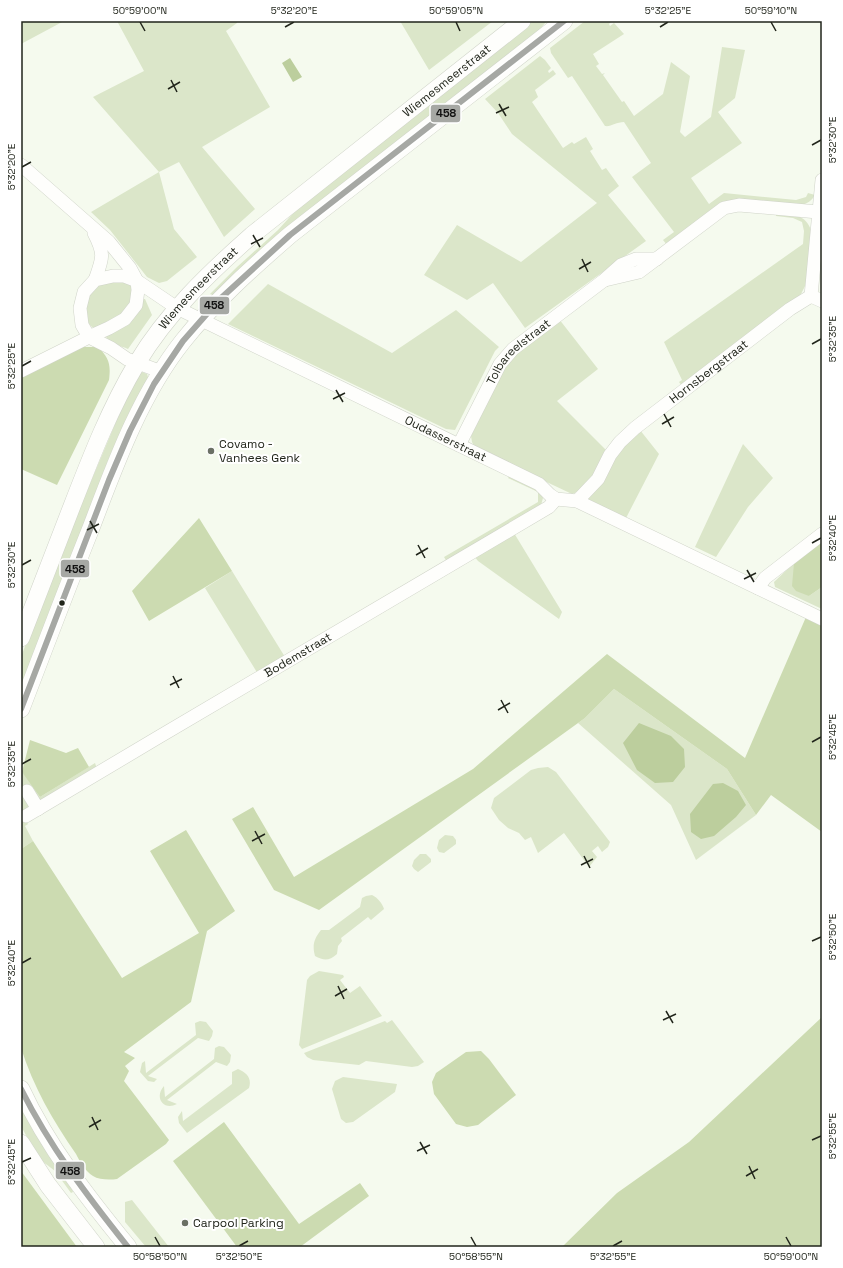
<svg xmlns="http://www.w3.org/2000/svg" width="843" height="1268" viewBox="0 0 843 1268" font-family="'Space Grotesk',sans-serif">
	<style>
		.green { fill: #dbe6c9 }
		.forest { fill: #ccdbb1 }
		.water { fill: #bcce9d }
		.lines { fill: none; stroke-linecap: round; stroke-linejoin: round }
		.minor-casing { stroke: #d0d4c9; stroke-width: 14 }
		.major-casing { stroke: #d0d4c9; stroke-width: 18 }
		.minor { stroke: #fefefc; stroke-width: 13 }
		.major { stroke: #fefefc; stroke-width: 17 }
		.bus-1-casing { stroke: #fff; stroke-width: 9 }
		.bus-1 { stroke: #a6a8a4; stroke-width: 6 }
		.ticks { fill: none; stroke: #21251b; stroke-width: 1.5 }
		.poi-dot { fill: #6b7065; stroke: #fff; stroke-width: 1.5 }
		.bus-dot { fill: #21251b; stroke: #fff; stroke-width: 1.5 }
		.labels { text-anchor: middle; stroke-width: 4; stroke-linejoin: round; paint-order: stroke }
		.street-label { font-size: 12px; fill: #21251b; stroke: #fff }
		.poi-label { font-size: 12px; fill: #21251b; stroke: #fff; text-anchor: start }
		.line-badge { stroke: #fff; stroke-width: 1.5 }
		.pale-badge-label { font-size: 11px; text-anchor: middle; font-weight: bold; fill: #111 }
		.neatline { fill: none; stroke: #21251b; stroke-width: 1.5 }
		.ticks-label { font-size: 10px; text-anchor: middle; fill: #21251b }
	</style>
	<rect width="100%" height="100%" fill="#f5faee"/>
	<!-- green -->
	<path class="green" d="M21 21H64L21 44Z
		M117 21H237V23L226 31 270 107 202 147 255 209 224 237 179 162 159 172 174 229 197 257 167 281 159 283 147 277 110 230 91 212 159 172 93 97 144 71Z
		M400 21H493L429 70Z
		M533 21H547L538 31 252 257 213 295 210 294 237 267 278 230 298 208Z
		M585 21H610L611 22 609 24 610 26 614 23 624 34 593 54 599 64 596 66 602 74 605 73 603 75 622 102 624 101 634 116 663 94 671 62 690 76 680 132 685 137 711 117 722 47 745 50 735 98 718 112 742 143 691 178 709 204 724 193 796 200 806 197 808 193 815 195C812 201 807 203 801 206L732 200 667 245 663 240 674 232 632 177 651 163 624 122C616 122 611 127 605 126L572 76 568 78 551 53 550 48Z
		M540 56 545 60 551 68 548 71 549 73 553 70 556 74 535 90 538 97 532 102 563 148 572 142 574 144 586 137 593 149 590 151 602 170 606 168 619 186 608 195 646 241 525 328 493 283 467 300 424 275 457 225 521 262 597 203 512 134 498 113 485 99Z
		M776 213C794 215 805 213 812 232L807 282 801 294 796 299 682 386 679 382 682 380 664 342 803 244 804 231 802 222 793 218 776 216Z
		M113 278 131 284C131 288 133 293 133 296 131 314 110 322 97 329 82 326 84 304 89 293 93 284 104 281 113 278Z
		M268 284 392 353 456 310 499 347 495 351 455 430 446 429 228 324Z
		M141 299H145L152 315 128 349C121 346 108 343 105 335Z
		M559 319 598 369 557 401 607 451C598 466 590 488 572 494L475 448 472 442 471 436 506 362Z
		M142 372 147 374 149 380 125 423 109 458 21 688V657L52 574 121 410 140 374Z
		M640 430 659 454 625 520 587 501V496L614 457Z
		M743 444 773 478 748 507 716 557 695 547Z
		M510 475 540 490 543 498 541 505 447 562 444 557 538 502V492L508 478Z
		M514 533 562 612 559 619 478 561 474 556Z
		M794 563 809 596 822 587V609L775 587 774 582Z
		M232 571 285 657 258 674 205 588Z
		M614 689 727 769 756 815 696 860 671 805 578 723 585 718Z
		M95 763 97 769 45 799 28 802V809L22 813 28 824 25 826 33 841 21 849V771L27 777 40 797Z
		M548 767 556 772 610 842 608 847 602 852 598 846 592 851 597 857 589 867 564 833 538 853 531 837 525 840 519 833 508 828 499 820 491 808 494 798 531 770 538 768Z
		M445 835 453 836 456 840V844L444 853 439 852 437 848 439 840Z
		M420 854H426L431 859V862L418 872 414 869 412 866 414 860Z
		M372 895C378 898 382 903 384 909L371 920 368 917 341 938 342 941 338 946 337 954C329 961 324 961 315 956 312 945 314 939 321 930H329L360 907 362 898 366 896Z
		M319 971 343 975 344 977 340 980 350 993 360 986 382 1016 302 1049 299 1045 300 1038 307 980 310 976Z
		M392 1020 424 1062 418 1066 412 1067 366 1061 359 1065 313 1060 307 1057 304 1053 385 1021 387 1023Z
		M200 1021 206 1022 213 1031 212 1036 209 1041 198 1038 148 1076 157 1079 154 1082 148 1081 140 1072 142 1063 145 1061 146 1073 196 1035 195 1023Z
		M219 1046 224 1047 231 1055 230 1062 227 1066 216 1062 167 1100 177 1104C163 1111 154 1097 164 1086L165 1097 214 1059 215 1048Z
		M238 1069C247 1073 252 1078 249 1088L187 1133 179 1123 178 1117 182 1111 183 1121 232 1084V1072Z
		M343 1077 397 1084 395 1092 353 1122 346 1123 341 1119 332 1089 335 1081Z
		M21 1106 72 1189 73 1192 71 1193 55 1171 42 1161 28 1139 21 1126Z
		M132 1200 169 1247H146L125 1222V1202Z"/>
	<!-- forest -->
	<path class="forest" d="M82 347H98C109 358 111 364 109 380L57 485 21 469V378Z
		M199 518 232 571 149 621 132 591Z
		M822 541V587L809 596 796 591 792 586 794 563Z
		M806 617 822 625V832L771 795 756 815 727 769 614 689 585 718 319 910 274 890 232 819 253 807 294 877 473 769 607 654 745 758Z
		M30 740 66 753 78 748 89 767 40 797 22 772Z
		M186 830 235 911 207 931 191 1002 124 1052 135 1058 125 1066 129 1071 124 1081 169 1140 166 1144 117 1179C110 1180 99 1180 93 1176 85 1171 80 1162 76 1154 53 1121 33 1086 21 1048V849L33 841 122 978 199 933 150 851Z
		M822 1017V1247H562L617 1193 689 1142Z
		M481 1051 489 1059 516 1095 478 1125 467 1127 456 1124 434 1094 432 1082 436 1073 466 1052Z
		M224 1122 299 1224 360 1183 369 1196 300 1247H237L173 1161Z
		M21 1171 77 1247H21Z"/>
	<!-- water -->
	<path class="water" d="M290 58 302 77 293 82 282 63Z
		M639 723 671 736 684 749 685 767 673 782 655 783 637 770 623 743Z
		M723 783 738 791 746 805 736 817 714 836 701 839 691 832 690 814 713 784Z"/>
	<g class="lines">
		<!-- minor casing -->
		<g class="minor-casing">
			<g id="minor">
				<path id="s1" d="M21 165 109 242 130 268 137 281 177 308 539 484 550 495 556 499 577 501 822 619"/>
				<path d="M94 233C105 254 103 258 95 280"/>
				<path d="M605 280 639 272 724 208 739 205 818 212"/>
				<path d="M811 296 822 180"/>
				<path d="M811 296 822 301"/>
				<path d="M89 337 82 325 80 308 84 292 95 280 113 276H124L137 281"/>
				<path d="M89 337 111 348 127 359 162 372"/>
				<path d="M21 371 89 337 109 328 125 319 136 305 138 290 137 281"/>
				<path id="s2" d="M459 445 500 364 513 349 603 281 621 265 636 259H657"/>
				<path id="s3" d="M577 501 598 479 610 455 620 442 635 428 790 309 811 296"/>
				<path d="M758 588 765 578 822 534"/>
				<path d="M27 791 38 809"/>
				<path id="s4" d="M26 816 157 738 549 507 556 499"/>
			</g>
		</g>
		<!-- major casing -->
		<g class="major-casing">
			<g id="major">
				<path id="s5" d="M21 638C38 594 55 550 72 506 91 457 110 408 137 363 167 313 209 273 252 235L522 21"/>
				<path d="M21 709C44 649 67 588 91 528 115 465 140 395 183 341 214 302 252 268 290 235L564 21"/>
				<path d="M21 1089C48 1147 88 1198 128 1247"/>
				<path d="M21 1143 48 1185 96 1247"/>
			</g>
		</g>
		<!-- minor -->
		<use href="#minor" class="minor"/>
		<!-- major -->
		<use href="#major" class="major"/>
		<!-- bus-1 casing -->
		<g class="bus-1-casing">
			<path id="bus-1" d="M21 709 109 480 130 431 154 384 183 341 220 299 290 235 564 21
				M21 1089C50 1147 88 1197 128 1247"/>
		</g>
		<!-- bus-1 -->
		<use href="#bus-1" class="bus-1"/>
	</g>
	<!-- ticks -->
	<path class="ticks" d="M140 22 145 31M456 22 460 31M771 22 776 31M285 27 294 22M660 27 668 22M171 80 177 92M168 89 180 82M499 104 506 116M496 113 509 107M812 145 821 140M22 167 31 162M253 235 260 247M251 244 263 238M582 259 588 272M579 269 591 262M812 344 821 339M22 366 31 361M336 390 343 402M333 399 345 393M664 414 671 427M662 424 674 417M90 521 97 533M87 530 99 524M812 543 821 538M418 545 425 558M416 555 428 548M22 565 31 560M747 570 754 582M744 579 756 573M173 676 179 688M170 685 182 679M501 700 508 713M498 710 510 703M812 742 821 737M22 764 31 759M255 831 262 844M252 841 265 834M584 856 590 868M581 865 593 859M812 941 821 937M22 963 31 958M338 986 344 999M335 996 347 989M666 1011 673 1023M663 1020 676 1014M92 1117 98 1130M89 1127 101 1120M812 1140 821 1136M420 1142 427 1154M417 1151 430 1145M22 1162 31 1158M749 1166 755 1179M746 1176 758 1169M155 1237 160 1246M471 1237 476 1246M786 1237 791 1246M239 1246 248 1241M613 1246 622 1241"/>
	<!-- markers -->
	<g class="poi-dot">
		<circle cx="211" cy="451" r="4"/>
		<circle cx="185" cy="1223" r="4"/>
	</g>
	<circle class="bus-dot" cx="62" cy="603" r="3.5"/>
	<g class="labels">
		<!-- street labels -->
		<g class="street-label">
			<text dy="4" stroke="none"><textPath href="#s5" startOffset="720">Wiemesmeerstraat</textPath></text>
			<text dy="4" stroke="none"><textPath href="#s5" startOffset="396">Wiemesmeerstraat</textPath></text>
			<text dy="4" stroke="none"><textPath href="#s2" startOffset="112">Tolbareelstraat</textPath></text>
			<text dy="4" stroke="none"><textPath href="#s3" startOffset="187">Hornsbergstraat</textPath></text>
			<text dy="4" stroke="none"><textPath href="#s1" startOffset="512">Oudasserstraat</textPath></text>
			<text dy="4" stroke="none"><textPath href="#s4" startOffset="316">Bodemstraat</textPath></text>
		</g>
		<!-- poi labels -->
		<g class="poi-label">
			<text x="219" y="448">Covamo -<tspan x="219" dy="14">Vanhees Genk</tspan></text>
			<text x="193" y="1227">Carpool Parking</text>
		</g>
	</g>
	<g class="line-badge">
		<rect x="430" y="104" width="31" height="19" rx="4" fill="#a6a8a4"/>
		<rect x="199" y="296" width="31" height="19" rx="4" fill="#a6a8a4"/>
		<rect x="60" y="559" width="30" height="19" rx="4" fill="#a6a8a4"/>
		<rect x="55" y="1161" width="30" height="19" rx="4" fill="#a6a8a4"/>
	</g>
	<g class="pale-badge-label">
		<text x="446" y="117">458</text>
		<text x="214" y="309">458</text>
		<text x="75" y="573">458</text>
		<text x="70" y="1175">458</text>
	</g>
	<!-- border -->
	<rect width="843" height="1268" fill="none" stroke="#ffffff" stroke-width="44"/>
	<rect x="22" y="22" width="799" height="1224" class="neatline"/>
	<g class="ticks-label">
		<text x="140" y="14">50°59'00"N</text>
		<text x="294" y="14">5°32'20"E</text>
		<text x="456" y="14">50°59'05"N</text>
		<text x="668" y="14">5°32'25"E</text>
		<text x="771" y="14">50°59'10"N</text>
		<text transform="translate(832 140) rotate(-90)" y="4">5°32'30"E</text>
		<text transform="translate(11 167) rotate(-90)" y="4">5°32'20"E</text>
		<text transform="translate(832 339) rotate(-90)" y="4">5°32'35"E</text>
		<text transform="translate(11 366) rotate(-90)" y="4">5°32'25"E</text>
		<text transform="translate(832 538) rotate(-90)" y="4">5°32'40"E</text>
		<text transform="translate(11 565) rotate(-90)" y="4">5°32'30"E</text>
		<text transform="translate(832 737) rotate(-90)" y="4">5°32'45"E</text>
		<text transform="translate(11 764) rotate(-90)" y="4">5°32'35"E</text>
		<text transform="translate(832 937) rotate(-90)" y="4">5°32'50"E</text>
		<text transform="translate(11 963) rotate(-90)" y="4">5°32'40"E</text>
		<text transform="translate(832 1136) rotate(-90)" y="4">5°32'55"E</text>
		<text transform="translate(11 1162) rotate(-90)" y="4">5°32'45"E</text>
		<text x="160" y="1260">50°58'50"N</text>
		<text x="239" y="1260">5°32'50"E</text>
		<text x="476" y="1260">50°58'55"N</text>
		<text x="613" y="1260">5°32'55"E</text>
		<text x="791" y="1260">50°59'00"N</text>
	</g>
</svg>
